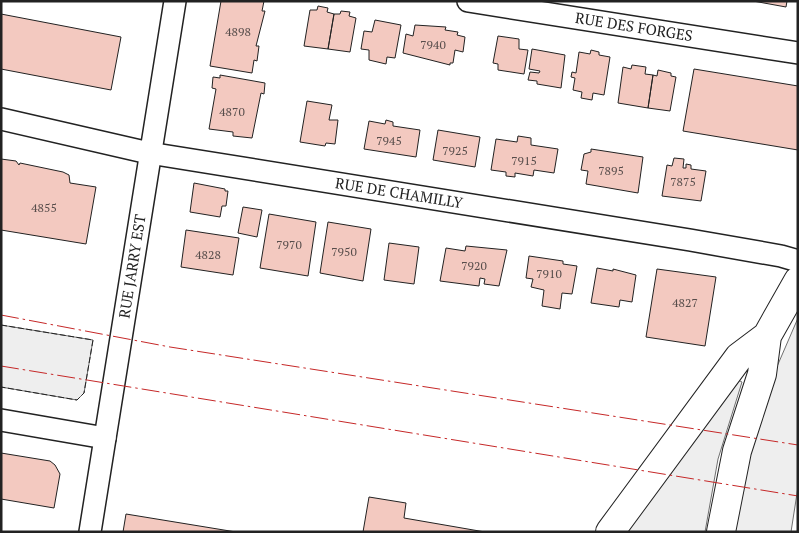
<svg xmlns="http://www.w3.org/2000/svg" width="799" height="533" viewBox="0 0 799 533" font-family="'PT Serif',serif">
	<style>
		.green { fill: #eee; stroke: #6f6f6f }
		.building { fill: #f3c9c0; stroke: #222 }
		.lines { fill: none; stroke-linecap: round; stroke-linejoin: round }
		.minor-casing { stroke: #222; stroke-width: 24 }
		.major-casing { stroke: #222; stroke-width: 30 }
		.minor { stroke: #fff; stroke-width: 21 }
		.major { stroke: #fff; stroke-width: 28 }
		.fence { stroke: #222; stroke-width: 1; stroke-dasharray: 6 2.5; stroke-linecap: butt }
		.power { stroke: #c62828; stroke-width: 1; stroke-dasharray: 18 4 2.5 4; stroke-linecap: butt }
		.labels { text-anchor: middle; stroke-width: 4; stroke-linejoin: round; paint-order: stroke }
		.number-label { font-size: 12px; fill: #564c4a }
		.street-label { font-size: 15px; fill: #222; stroke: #fff }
	</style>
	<rect width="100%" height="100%" fill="#fff"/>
	<!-- green -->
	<path class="green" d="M798 318V487L791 532H733L742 481 766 392Z
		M1 325 93 340 84 393 77 400 1 387Z
		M738 380 742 382 718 459 705 532H625Z"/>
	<!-- building -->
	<path class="building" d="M264 1 262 11H265L256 46H259L257 61 254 60 252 73 210 66 221 1Z
		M753 1H787L786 7Z
		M318 6 328 8 327 12 334 14 328 49 304 46 310 10H317Z
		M341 11 350 12 349 16 356 18 350 52 328 49 334 14H340Z
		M1 14 121 37 111 90 1 69Z
		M375 20 401 25 395 58 387 57 386 64 369 60V50L361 49 364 31 372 32Z
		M415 25 446 27 445 30 458 32 457 35 465 37 463 52 455 50 453 63H450V65L403 53 406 34 413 36Z
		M498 36 519 39V49L528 50 524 74 498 70V64L493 63Z
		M532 49 565 55 561 88 537 84V81L528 80 530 72 539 73 540 71 529 69Z
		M591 50 599 52V55L610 57 604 95 593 93 592 100 581 98 582 92 573 90 575 78 571 77 572 72 576 73 579 52 590 54Z
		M632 65 646 67 645 74 653 75 648 108 618 103 623 67 631 69Z
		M694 69 798 86V150L683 131Z
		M658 70 671 73V76L676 77 670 111 648 108 653 75 657 76Z
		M220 75 265 83 264 94 261 93 252 138 233 136V132L209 129 216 89 212 88 213 77 220 78Z
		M307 101 332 105 329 120H338L335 144 326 143 325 146 300 142Z
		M386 120 393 122V126L420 130 416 157 364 149 369 121 385 124Z
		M438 130 480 137 475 167 433 160Z
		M518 136 531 138V145L558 149 554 173 534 170 533 176 515 173V177L506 176V172L491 170 496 139 517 142Z
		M591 149 643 157 638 193 586 184 588 171 581 170 584 154 591 152Z
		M674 158 684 159 683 168H686V164L691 165V169L706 171 701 201 662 196 667 165 672 166Z
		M1 159 16 161 19 165 20 163 63 172 69 175 70 183 96 187 86 244 1 230Z
		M194 183 225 189V191H228L226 206H222L220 217 190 212Z
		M243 207 262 210 257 237 238 233Z
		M269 214 316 222 308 276 260 268Z
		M328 222 371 229 363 281 320 273Z
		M186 230 239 238 233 275 181 267Z
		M389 243 419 247 414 284 384 280Z
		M466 246 507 250 499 286 484 284 485 279 480 278 479 286 440 281 446 248 465 251Z
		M529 256 563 261V264L577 266 572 294 562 293 560 309 542 306 544 290 531 287 533 279 526 278Z
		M597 268 613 271V269L636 275 632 302 620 300 619 307 591 303Z
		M657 269 716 277 705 346 646 337Z
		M1 453 50 461 55 465 60 474 54 508 1 499Z
		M369 497 406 503 404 518 485 532H363Z
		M126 514 236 532H123Z"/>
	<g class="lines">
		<!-- minor casing -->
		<g class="minor-casing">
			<g id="minor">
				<path id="s1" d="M468 1 798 53"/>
				<path id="s2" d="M1 119 149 153 690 240 781 256 798 261"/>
				<path d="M1 420 105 438"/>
				<path id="s3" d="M90 532 175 1"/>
			</g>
		</g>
		<!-- major casing -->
		<g class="major-casing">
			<path id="major" d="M610 532 739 357 767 336
				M721 532 737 451 762 374 767 336 798 281"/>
		</g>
		<!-- minor -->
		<use href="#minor" class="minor"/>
		<!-- major -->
		<use href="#major" class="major"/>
		<!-- fence -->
		<path class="fence" d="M1 325 93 340 84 393 77 400 1 387"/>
		<!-- power -->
		<path class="power" d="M1 315 170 347 798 445
			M1 366 798 496"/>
	</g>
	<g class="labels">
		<!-- number labels -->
		<g class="number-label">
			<text x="238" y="36">4898</text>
			<text x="433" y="49">7940</text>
			<text x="232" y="116">4870</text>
			<text x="389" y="145">7945</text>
			<text x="455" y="155">7925</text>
			<text x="524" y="165">7915</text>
			<text x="611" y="175">7895</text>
			<text x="683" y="186">7875</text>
			<text x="44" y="212">4855</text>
			<text x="289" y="249">7970</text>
			<text x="344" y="256">7950</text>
			<text x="208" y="259">4828</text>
			<text x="474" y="270">7920</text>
			<text x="549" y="278">7910</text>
			<text x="685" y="307">4827</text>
		</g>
		<!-- street labels -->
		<g class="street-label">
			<text dy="5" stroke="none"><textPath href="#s1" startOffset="168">RUE DES FORGES</textPath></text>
			<text dy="5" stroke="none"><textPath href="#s2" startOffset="405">RUE DE CHAMILLY</textPath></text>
			<text dy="5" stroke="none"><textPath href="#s3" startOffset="269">RUE JARRY EST</textPath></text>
		</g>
	</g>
	<!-- border -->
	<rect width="799" height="533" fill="none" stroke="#222222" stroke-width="5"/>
</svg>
